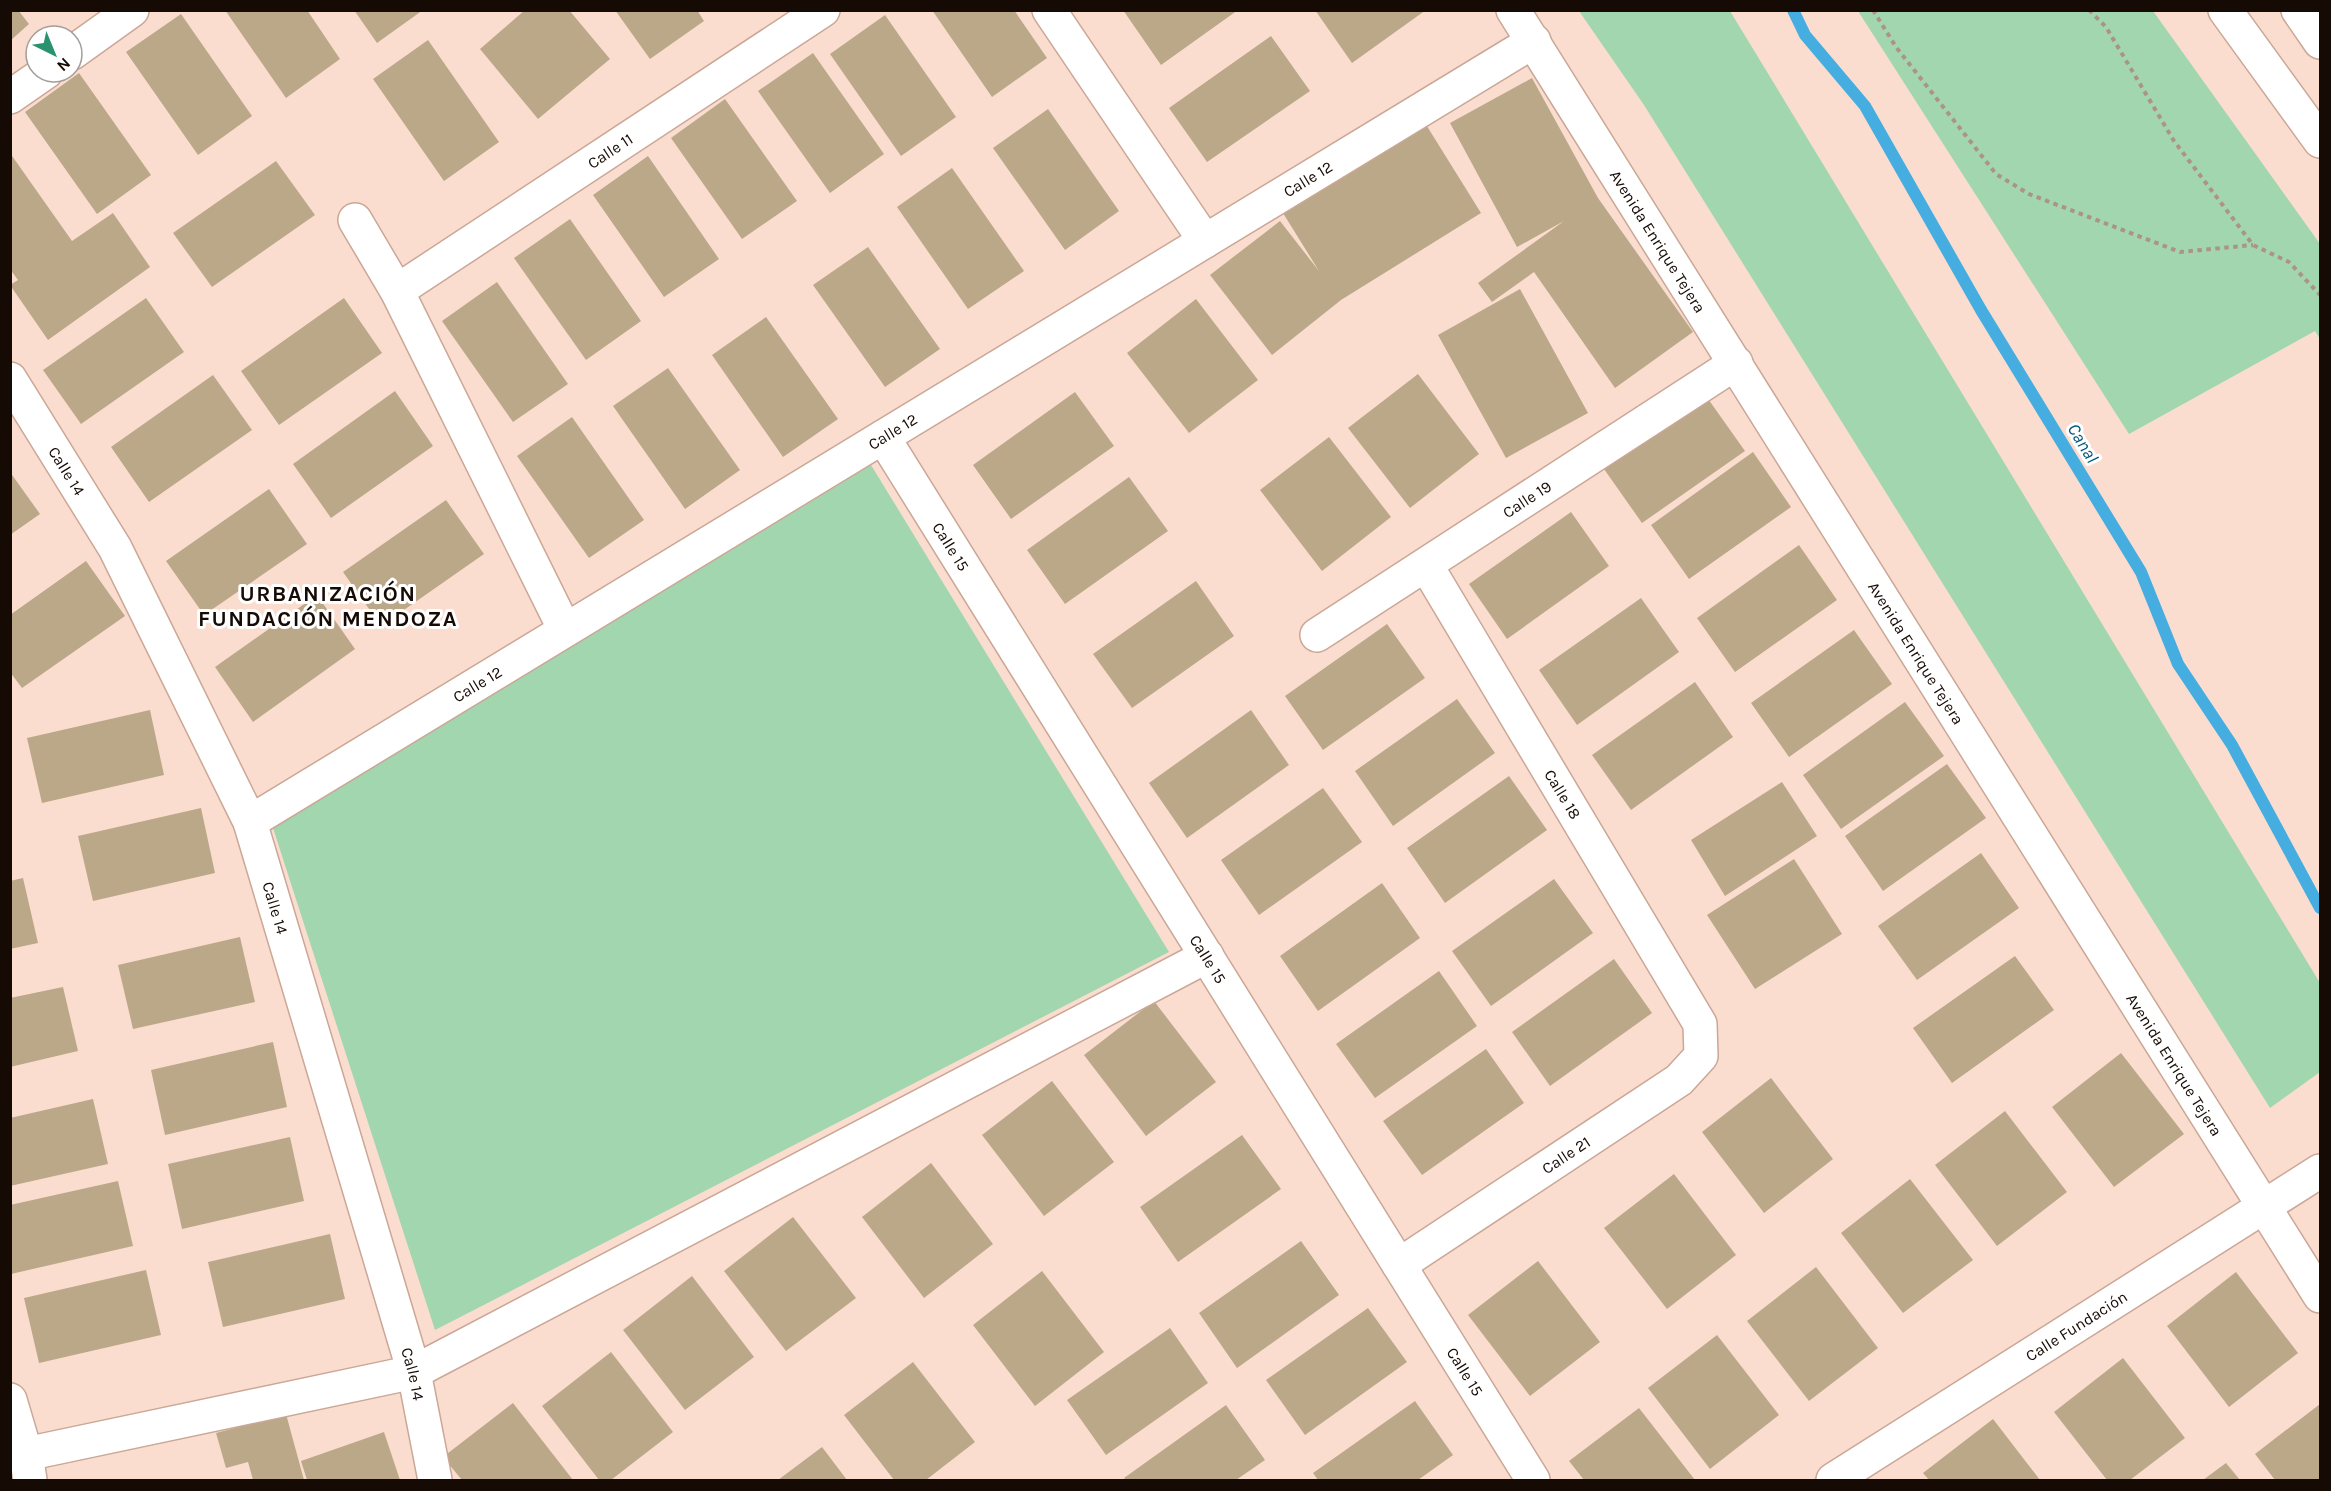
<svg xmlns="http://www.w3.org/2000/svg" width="2331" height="1491" viewBox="0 0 2331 1491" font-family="Karla,sans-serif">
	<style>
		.green { fill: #a1d6af }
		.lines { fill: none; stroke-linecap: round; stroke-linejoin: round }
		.stream { stroke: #46ade1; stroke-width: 12 }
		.building { fill: #bba889 }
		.minor-casing { stroke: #caa796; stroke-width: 36 }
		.secondary-casing { stroke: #caa796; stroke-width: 36 }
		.path { stroke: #ab9388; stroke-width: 4; stroke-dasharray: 4.5 4.5; stroke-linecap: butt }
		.minor { stroke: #fff; stroke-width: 33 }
		.secondary { stroke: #fff; stroke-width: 33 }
		.labels { text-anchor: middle; stroke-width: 6; stroke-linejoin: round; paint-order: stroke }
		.street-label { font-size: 16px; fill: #160a05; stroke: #fff }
		.water-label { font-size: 18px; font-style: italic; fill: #01587a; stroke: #fff }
		.district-label { font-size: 22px; font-weight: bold; letter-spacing: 1.5px; fill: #160a05; stroke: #fff }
	</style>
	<rect width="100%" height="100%" fill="#fbddcf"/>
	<!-- green -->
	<path class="green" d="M1579 11H1730L2320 983V1072L2270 1108 1644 105Z
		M1858 11H2153L2320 244V339L2315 331 2129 434Z
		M871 465 1169 952 435 1330 273 828Z"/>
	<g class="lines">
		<!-- stream -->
		<path class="stream" d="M1793 10 1805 35 1865 106 1981 310 2141 572 2178 664 2232 745 2320 908"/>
	</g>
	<!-- building -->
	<path class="building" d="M10 10H18L29 24 10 41Z
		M225 10H307L340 59 286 98Z
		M354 10H423L377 43Z
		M525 10H569L610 59 538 119 480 49Z
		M615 10H697L704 21 650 59Z
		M932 10H1014L1047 58 992 97Z
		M1123 10H1238L1161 65Z
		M1315 10H1426L1352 63Z
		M181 14 252 116 198 155 126 52Z
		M885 15 956 117 901 156 830 54Z
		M1271 36 1310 91 1207 162 1169 108Z
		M428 40 499 142 444 181 373 79Z
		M813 53 884 154 830 193 758 91Z
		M79 73 151 175 97 214 25 112Z
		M1532 78 1598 198 1693 332 1615 388 1534 272 1492 302 1478 283 1564 221 1517 247 1450 123Z
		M725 99 797 201 742 239 671 138Z
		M1048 109 1119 211 1065 250 993 148Z
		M1425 123 1481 213 1341 300 1272 355 1210 275 1280 221 1319 271 1278 205Z
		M10 153 72 241 113 213 150 267 48 340 10 285 18 280 10 269Z
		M648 156 719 259 664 297 593 195Z
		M276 161 315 215 212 287 173 233Z
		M952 168 1024 271 968 309 897 207Z
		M570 219 641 321 586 360 514 258Z
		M868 247 940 349 885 387 813 285Z
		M497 282 568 384 513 422 442 321Z
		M1520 289 1588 413 1506 458 1438 335Z
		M146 298 184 352 81 424 43 370Z
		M344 298 382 353 279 425 241 371Z
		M1196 299 1258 380 1189 433 1127 353Z
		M766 317 838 419 783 457 712 355Z
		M668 368 740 470 685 509 613 406Z
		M1418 374 1479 454 1410 508 1348 428Z
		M213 375 252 430 149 502 111 447Z
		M395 391 433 446 331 518 293 464Z
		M1075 392 1114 446 1011 519 973 465Z
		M1706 396 1745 451 1642 523 1604 469Z
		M572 417 644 520 589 558 517 456Z
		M1329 437 1391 517 1322 571 1260 490Z
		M1753 452 1791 507 1689 579 1651 525Z
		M10 472 40 514 10 535Z
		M1129 477 1168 531 1065 604 1027 550Z
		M269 489 307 544 204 615 166 561Z
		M446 500 484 554 381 626 343 572Z
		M1571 512 1609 566 1507 639 1469 584Z
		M1799 545 1837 600 1735 672 1697 618Z
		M86 561 125 616 22 688 10 672V615Z
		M1196 581 1234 636 1132 708 1093 654Z
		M317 595 355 649 253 722 215 667Z
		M1641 598 1679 652 1577 725 1539 670Z
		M1387 624 1425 678 1323 750 1285 696Z
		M1854 630 1892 684 1789 757 1751 703Z
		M1695 682 1733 737 1631 810 1592 755Z
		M1457 699 1495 753 1393 826 1355 771Z
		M1905 702 1944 756 1841 829 1803 775Z
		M150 710 164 775 42 803 27 738Z
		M1251 710 1289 765 1187 838 1149 783Z
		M1947 764 1986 818 1883 891 1845 836Z
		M1509 776 1547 830 1445 903 1407 848Z
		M1782 782 1817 836 1725 896 1691 840Z
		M1323 788 1362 842 1259 915 1221 860Z
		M201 808 215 873 93 901 78 836Z
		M1981 853 2019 908 1917 980 1878 926Z
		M1794 859 1842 934 1755 989 1707 915Z
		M23 878 38 943 10 949V881Z
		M1554 879 1593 933 1491 1006 1452 951Z
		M1382 883 1420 938 1318 1011 1280 956Z
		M240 937 255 1002 133 1029 118 965Z
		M2015 956 2054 1010 1952 1083 1913 1028Z
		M1614 959 1652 1013 1550 1086 1512 1032Z
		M1439 971 1477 1026 1375 1098 1336 1044Z
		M63 987 78 1051 10 1067V998Z
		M1154 1001 1216 1082 1146 1136 1084 1055Z
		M273 1042 287 1107 165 1135 151 1070Z
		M1486 1049 1524 1103 1422 1175 1383 1121Z
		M2121 1053 2184 1134 2114 1187 2052 1107Z
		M1771 1078 1833 1159 1764 1213 1702 1132Z
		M1052 1081 1114 1162 1044 1216 982 1135Z
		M93 1099 108 1164 10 1186V1118Z
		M2005 1111 2067 1192 1997 1246 1935 1165Z
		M1242 1135 1281 1189 1178 1262 1140 1207Z
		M290 1137 304 1201 182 1229 168 1164Z
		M931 1163 993 1244 924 1298 862 1217Z
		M1674 1174 1736 1255 1667 1309 1604 1228Z
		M1910 1179 1973 1260 1903 1313 1841 1233Z
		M118 1181 133 1246 11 1274 10 1205Z
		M793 1217 856 1298 786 1351 724 1271Z
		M330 1234 345 1299 223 1327 208 1262Z
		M1301 1241 1339 1295 1237 1368 1199 1313Z
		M1538 1261 1600 1342 1530 1396 1468 1315Z
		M1816 1267 1878 1348 1809 1401 1747 1321Z
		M146 1270 161 1335 39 1363 24 1298Z
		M1042 1271 1104 1352 1035 1406 973 1325Z
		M2236 1272 2298 1353 2229 1407 2167 1326Z
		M692 1276 754 1357 685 1410 623 1330Z
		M1368 1308 1407 1362 1305 1435 1266 1380Z
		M1170 1328 1208 1383 1106 1455 1067 1400Z
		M1717 1335 1779 1415 1710 1469 1648 1388Z
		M611 1352 673 1432 611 1480H599L542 1406Z
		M2123 1358 2185 1438 2130 1480H2107L2054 1412Z
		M913 1362 975 1442 926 1480H894L844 1415Z
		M1415 1401 1453 1455 1418 1480H1318L1313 1473Z
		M513 1403 573 1480H462L443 1457Z
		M2320 1404V1480H2275L2255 1454Z
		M1226 1405 1265 1460 1236 1480H1126L1124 1478Z
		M1639 1408 1695 1480H1584L1569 1461Z
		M286 1414 304 1480H253L248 1462 226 1468 216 1433Z
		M1993 1419 2040 1480H1929L1923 1473Z
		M384 1432 400 1480H307L301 1461Z
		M822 1447 847 1480H778Z
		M2226 1463 2240 1480H2203Z"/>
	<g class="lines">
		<!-- minor casing -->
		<g class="minor-casing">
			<g id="minor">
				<path d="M1049 10 1205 241"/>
				<path id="s1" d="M1513 10 2320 1296"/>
				<path d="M72 53 132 10"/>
				<path d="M10 97 46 72"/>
				<path d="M355 220 397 291 565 630"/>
				<path id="s2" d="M397 291 823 10"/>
				<path id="s3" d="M10 379 115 548 250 822 414 1372 435 1480"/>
				<path id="s4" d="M883 437 1533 1480"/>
				<path id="s5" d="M1317 635 1736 363"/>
				<path id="s6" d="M250 822 1534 41"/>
				<path id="s7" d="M1399 1265 1679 1080 1701 1056 1700 1024 1426 565"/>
				<path d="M10 1400 26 1454 30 1480"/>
				<path d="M26 1454 414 1372 1207 956"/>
				<path id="s8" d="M1833 1480 2320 1171"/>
			</g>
		</g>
		<!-- secondary casing -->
		<g class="secondary-casing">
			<path id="secondary" d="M2225 10 2320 141
				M2298 10 2320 42"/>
		</g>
		<!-- path -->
		<path class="path" d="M1873 10 1896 47 1996 174 2029 194 2180 252 2253 245
			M2089 10 2106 27 2174 141 2253 245 2289 262 2320 295"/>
		<!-- minor -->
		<use href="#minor" class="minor"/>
		<!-- secondary -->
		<use href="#secondary" class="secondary"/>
	</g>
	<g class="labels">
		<!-- street labels -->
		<g class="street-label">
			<text dy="6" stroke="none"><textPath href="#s2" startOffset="255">Calle 11</textPath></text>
			<text dy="6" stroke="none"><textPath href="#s6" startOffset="1238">Calle 12</textPath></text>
			<text dy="6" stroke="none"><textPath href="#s1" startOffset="273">Avenida Enrique Tejera</textPath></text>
			<text dy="6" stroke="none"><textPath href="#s6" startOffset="752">Calle 12</textPath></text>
			<text dy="6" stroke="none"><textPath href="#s3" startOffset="108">Calle 14</textPath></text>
			<text dy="6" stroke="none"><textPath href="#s5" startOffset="250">Calle 19</textPath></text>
			<text dy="6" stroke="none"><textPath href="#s4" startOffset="129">Calle 15</textPath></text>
			<text dy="6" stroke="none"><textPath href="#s1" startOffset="759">Avenida Enrique Tejera</textPath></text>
			<text dy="6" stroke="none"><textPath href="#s6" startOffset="266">Calle 12</textPath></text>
			<text transform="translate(1563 794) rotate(59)" y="6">Calle 18</text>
			<text dy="6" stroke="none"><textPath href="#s3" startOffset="594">Calle 14</textPath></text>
			<text dy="6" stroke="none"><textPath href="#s4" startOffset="615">Calle 15</textPath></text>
			<text dy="6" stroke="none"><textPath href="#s1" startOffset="1245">Avenida Enrique Tejera</textPath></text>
			<text dy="6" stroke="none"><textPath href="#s7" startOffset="200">Calle 21</textPath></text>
			<text dy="6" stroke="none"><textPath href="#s8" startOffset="288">Calle Fundación</textPath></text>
			<text dy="6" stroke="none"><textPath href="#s4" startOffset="1101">Calle 15</textPath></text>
			<text dy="6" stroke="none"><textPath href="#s3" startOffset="1080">Calle 14</textPath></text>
		</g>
		<!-- water labels -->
		<g class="water-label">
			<text transform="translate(2083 443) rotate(59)" y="6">Canal</text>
		</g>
		<!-- district labels -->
		<g class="district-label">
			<text x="328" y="601">URBANIZACIÓN<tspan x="328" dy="25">FUNDACIÓN MENDOZA</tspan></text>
		</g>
	</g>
	<!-- border -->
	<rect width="2331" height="1491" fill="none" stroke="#160a05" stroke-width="24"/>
	<!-- north arrow -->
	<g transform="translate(54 54) rotate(137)"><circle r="28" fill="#ffffff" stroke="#a29d9b" stroke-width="1.5"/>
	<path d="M0-4.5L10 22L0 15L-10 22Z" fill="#2b926f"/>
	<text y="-9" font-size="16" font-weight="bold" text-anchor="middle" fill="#160a05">N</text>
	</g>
</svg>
